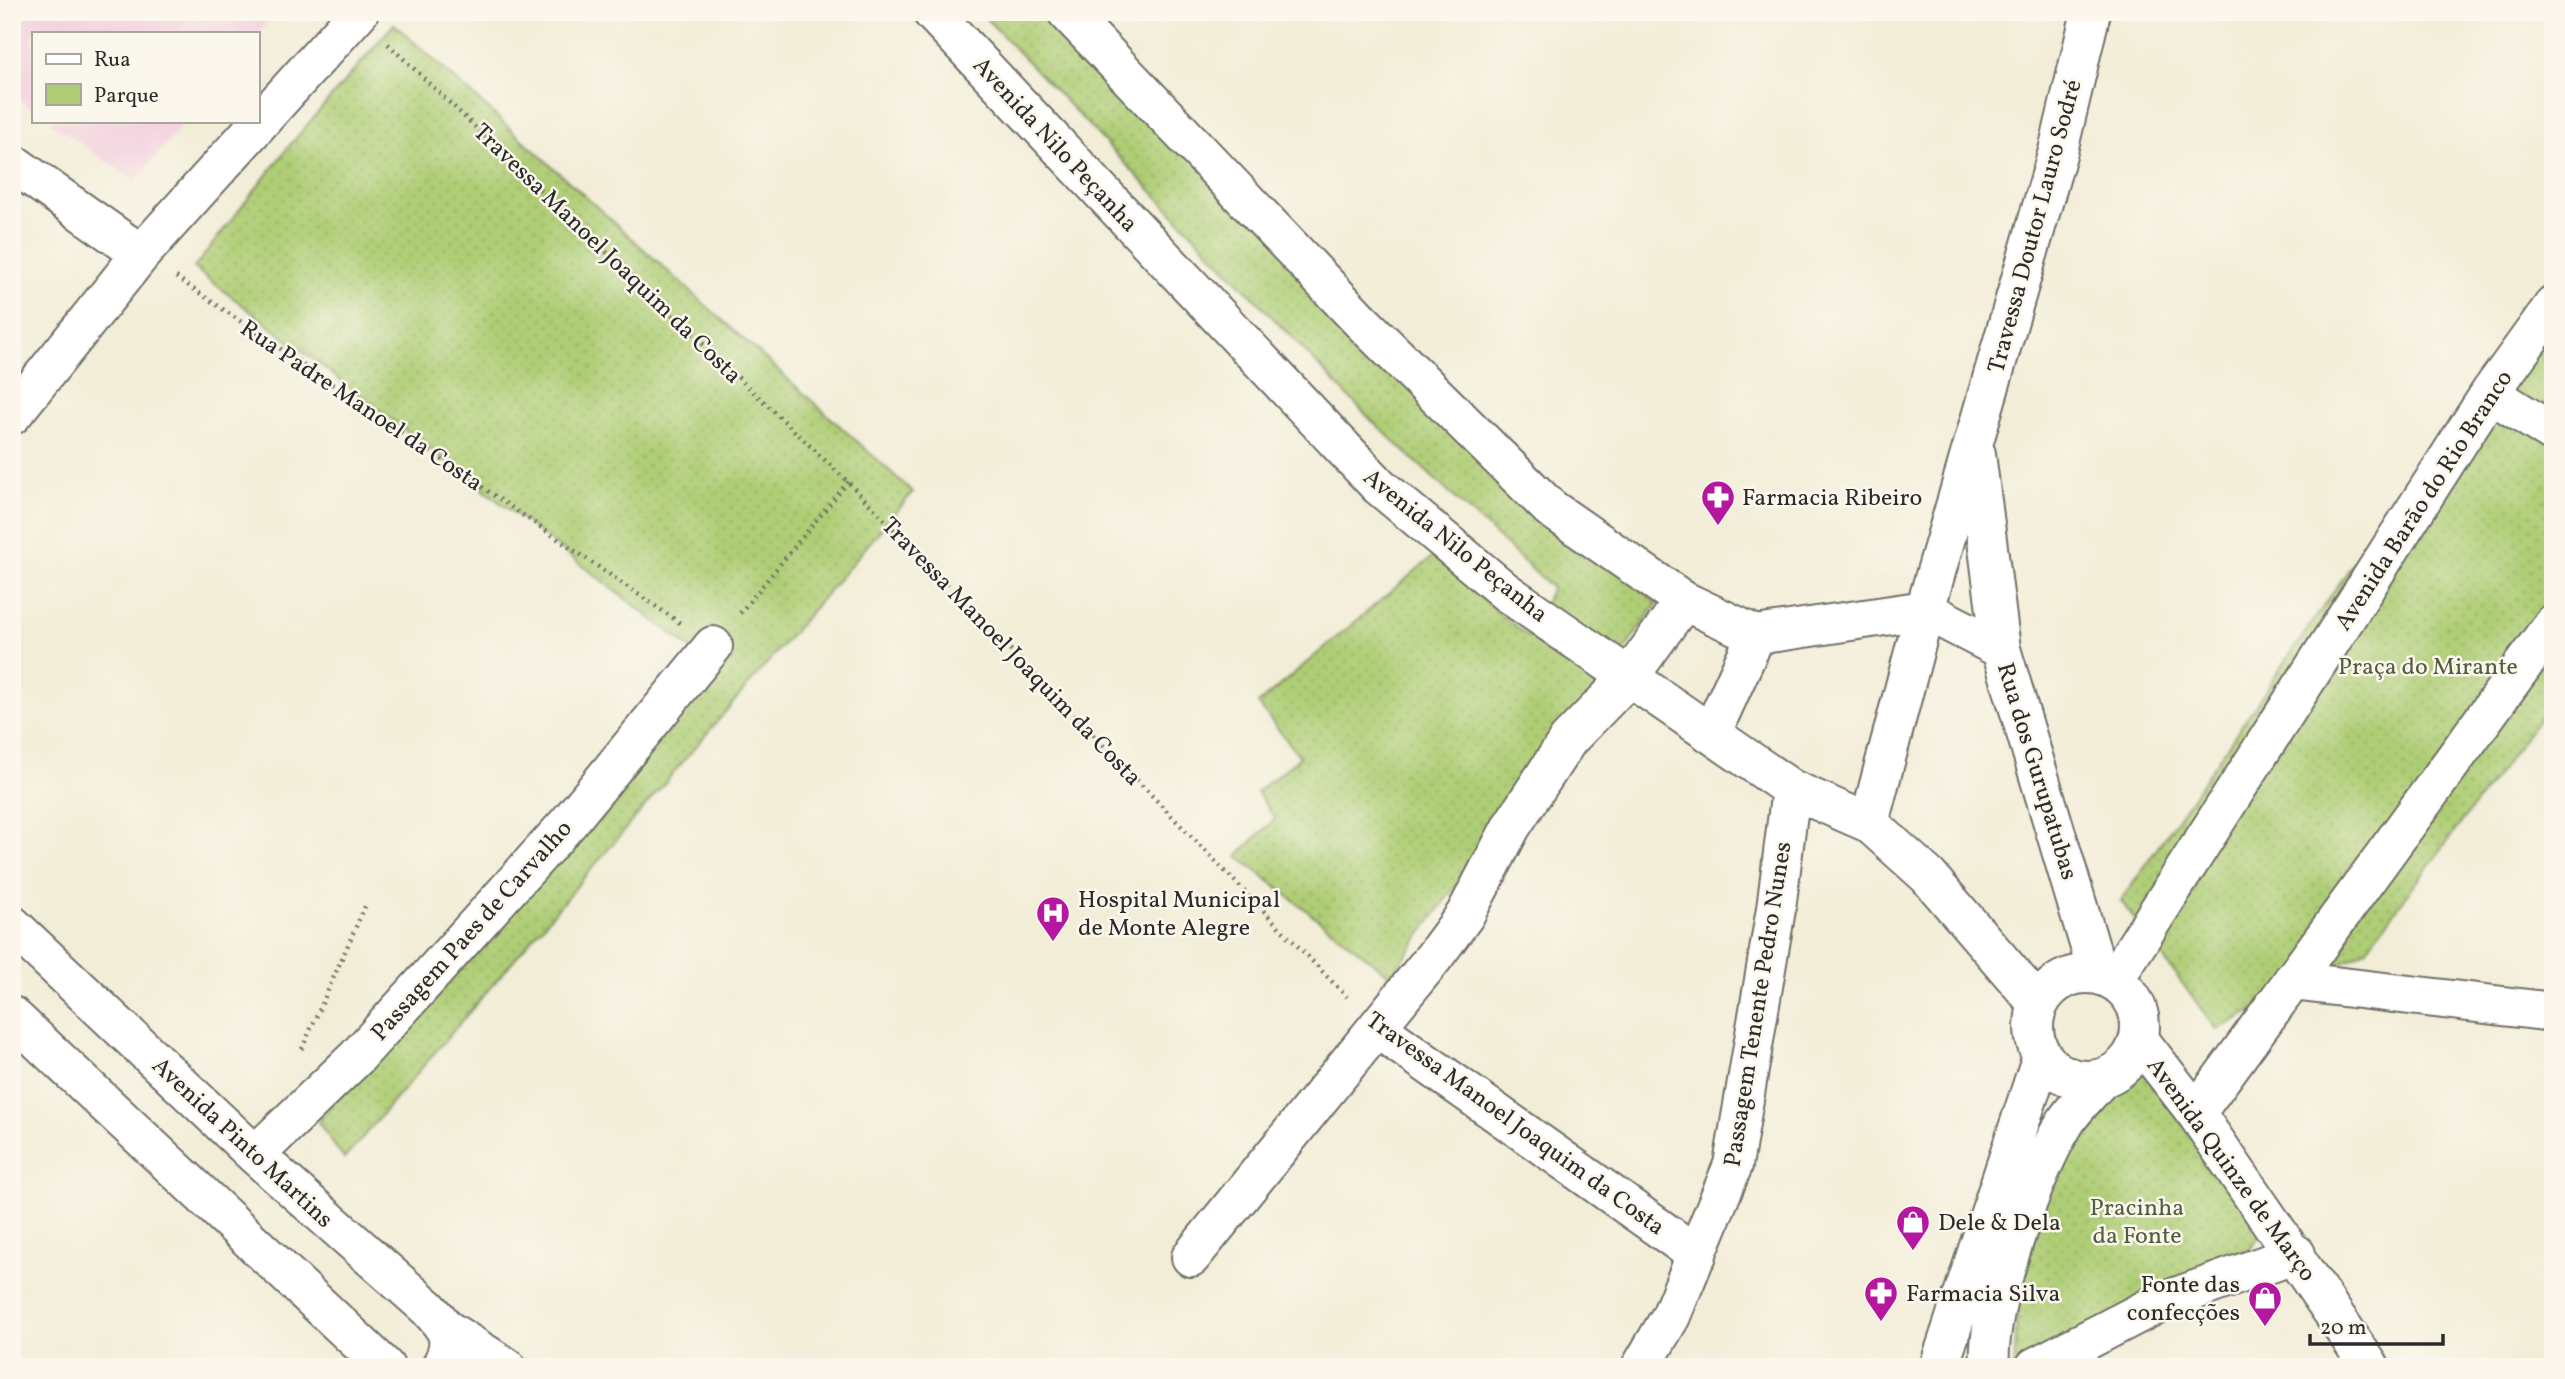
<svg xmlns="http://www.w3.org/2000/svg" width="2565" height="1379" viewBox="0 0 2565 1379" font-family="Vollkorn,serif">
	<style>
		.built { fill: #f3cfde }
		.green { fill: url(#green-dots); stroke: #6c7c50; stroke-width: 2 }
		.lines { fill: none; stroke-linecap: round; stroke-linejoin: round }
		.minor-casing { stroke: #716f67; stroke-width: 42 }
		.path { stroke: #716f67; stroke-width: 4.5; stroke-dasharray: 2 5; stroke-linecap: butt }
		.minor { stroke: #fff; stroke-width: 38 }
		.labels { text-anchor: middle; stroke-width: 5; stroke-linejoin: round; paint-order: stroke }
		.street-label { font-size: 24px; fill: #2b2b2b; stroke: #fbf7ec }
		.poi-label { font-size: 24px; fill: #2b2b2b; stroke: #fbf7ec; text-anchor: start }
		.park-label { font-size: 24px; fill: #525c41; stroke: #fbf7ec }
	</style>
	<defs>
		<pattern id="green-dots" width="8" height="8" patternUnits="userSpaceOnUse" patternTransform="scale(1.75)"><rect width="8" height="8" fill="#aecd74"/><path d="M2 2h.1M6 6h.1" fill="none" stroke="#96b065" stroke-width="1.8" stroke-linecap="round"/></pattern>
	</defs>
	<rect width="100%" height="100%" fill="#fbf7ec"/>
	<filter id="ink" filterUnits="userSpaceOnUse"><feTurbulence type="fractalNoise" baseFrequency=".0143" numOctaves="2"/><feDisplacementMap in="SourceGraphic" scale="14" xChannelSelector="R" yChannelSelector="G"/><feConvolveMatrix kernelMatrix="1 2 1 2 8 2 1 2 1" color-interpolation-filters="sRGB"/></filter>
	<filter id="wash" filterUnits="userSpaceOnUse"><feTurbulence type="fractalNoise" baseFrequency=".00686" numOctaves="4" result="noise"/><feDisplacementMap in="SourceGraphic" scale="28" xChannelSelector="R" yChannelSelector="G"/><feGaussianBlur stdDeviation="1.57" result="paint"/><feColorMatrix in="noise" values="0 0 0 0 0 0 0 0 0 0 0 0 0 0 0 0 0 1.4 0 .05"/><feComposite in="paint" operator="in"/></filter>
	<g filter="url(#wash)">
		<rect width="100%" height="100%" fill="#f2edd7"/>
		<!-- built -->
		<path class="built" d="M12 12H276L257 35 33 33V110L12 95Z
			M49 121H185L135 181Z"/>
		<!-- green -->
		<path class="green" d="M980 12H1052L1657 604 1391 976 1237 856 1275 819 1257 792 1300 757 1258 704 1433 556 1528 637 1552 588 1372 421Z
			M394 24 913 492 344 1159 318 1122 695 652 194 268 290 145Z
			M2553 272V700L2366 950 2217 1030 2121 901Z
			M2144 1072 2262 1232 2224 1287 2014 1367C2017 1339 2015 1309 2021 1281 2035 1217 2076 1092 2144 1072Z"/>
	</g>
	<g filter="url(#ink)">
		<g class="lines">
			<!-- minor casing -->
			<g class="minor-casing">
				<path id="minor" d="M932 12 1379 486 1506 592 1791 789 1869 823 1928 876 2038 1004
					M1067 12 1359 319 1550 508 1684 601 1756 635 1925 610
					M12 163 141 254
					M2490 393 2553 433
					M12 415 141 254 359 12
					M1976 454 2001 649
					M1925 610 2001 649 2098 974
					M1711 734 1756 635
					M1869 823 1925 610 2058 151 2091 12
					M12 925 255 1155 428 1308C448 1330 455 1338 441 1367
					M2034 1027a53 53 0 1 1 106 0a53 53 0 1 1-106 0Z
					M2114 980 2490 393 2553 306
					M2292 981 2553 1012
					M12 1016 385 1367
					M1378 1029 1697 1255
					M2140 1041 2196 1113 2370 1367
					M2196 1113 2553 624
					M255 1155 356 1058 569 822 713 646
					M1191 1257 1434 957 1465 915 1511 827 1568 740 1629 677 1684 601
					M446 1329 506 1367
					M1641 1367 1671 1316 1733 1165 1776 909 1791 789
					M1939 1367 2042 1056
					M1990 1367C1985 1308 2034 1171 2066 1121 2076 1106 2090 1093 2101 1079
					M2035 1367 2159 1303 2296 1254"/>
			</g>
			<!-- path -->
			<path class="path" d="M388 44 848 482 1347 997
				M176 277 680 623
				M740 613 848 482
				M302 1049 366 904"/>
			<!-- minor -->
			<use href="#minor" class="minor"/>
		</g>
	</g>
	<!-- icons -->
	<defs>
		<g id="pharmacy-pin" transform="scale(1.75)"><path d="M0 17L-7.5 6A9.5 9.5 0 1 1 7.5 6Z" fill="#b5179e" stroke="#fbf7ec"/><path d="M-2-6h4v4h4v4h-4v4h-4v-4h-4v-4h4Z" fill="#fff"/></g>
		<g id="hospital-pin" transform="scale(1.75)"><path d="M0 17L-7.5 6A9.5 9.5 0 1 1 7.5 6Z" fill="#b5179e" stroke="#fbf7ec"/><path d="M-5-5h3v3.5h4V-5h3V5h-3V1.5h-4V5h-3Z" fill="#fff"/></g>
		<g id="shop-pin" transform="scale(1.75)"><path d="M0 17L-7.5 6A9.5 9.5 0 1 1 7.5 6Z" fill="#b5179e" stroke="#fbf7ec"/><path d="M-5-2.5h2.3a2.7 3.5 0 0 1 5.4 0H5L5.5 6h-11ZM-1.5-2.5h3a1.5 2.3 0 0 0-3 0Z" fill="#fff"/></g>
	</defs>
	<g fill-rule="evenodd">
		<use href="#pharmacy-pin" x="1718" y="497"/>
		<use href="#hospital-pin" x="1053" y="913"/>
		<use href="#shop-pin" x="1913" y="1222"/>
		<use href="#pharmacy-pin" x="1881" y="1293"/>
		<use href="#shop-pin" x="2265" y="1298"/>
	</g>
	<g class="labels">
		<!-- street labels -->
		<g class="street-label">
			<text transform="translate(1056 144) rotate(47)" y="8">Avenida Nilo Peçanha</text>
			<text transform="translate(2034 226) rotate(-75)" y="8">Travessa Doutor Lauro Sodré</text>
			<text transform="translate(608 253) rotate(44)" y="8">Travessa Manoel Joaquim da Costa</text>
			<text transform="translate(362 405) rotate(34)" y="8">Rua Padre Manoel da Costa</text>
			<text transform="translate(2423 500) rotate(-57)" y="8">Avenida Barão do Rio Branco</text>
			<text transform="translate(1456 545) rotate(39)" y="8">Avenida Nilo Peçanha</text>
			<text transform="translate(1012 651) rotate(46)" y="8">Travessa Manoel Joaquim da Costa</text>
			<text transform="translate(2038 771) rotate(73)" y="8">Rua dos Gurupatubas</text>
			<text transform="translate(471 930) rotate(-48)" y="8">Passagem Paes de Carvalho</text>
			<text transform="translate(1757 1004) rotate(-81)" y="8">Passagem Tenente Pedro Nunes</text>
			<text transform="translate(1516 1123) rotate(36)" y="8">Travessa Manoel Joaquim da Costa</text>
			<text transform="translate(243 1142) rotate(43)" y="8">Avenida Pinto Martins</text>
			<text transform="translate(2232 1169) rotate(54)" y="8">Avenida Quinze de Março</text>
		</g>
		<!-- poi labels -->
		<g class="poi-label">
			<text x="1742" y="505">Farmacia Ribeiro</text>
			<text x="1078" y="907">Hospital Municipal<tspan x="1078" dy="28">de Monte Alegre</tspan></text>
			<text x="1938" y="1230">Dele &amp; Dela</text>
			<text x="2240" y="1292" text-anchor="end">Fonte das<tspan x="2240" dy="28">confecções</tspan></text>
			<text x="1906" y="1301">Farmacia Silva</text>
		</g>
		<!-- park labels -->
		<g class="park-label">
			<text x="2428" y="674">Praça do Mirante</text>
			<text x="2137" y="1215">Pracinha<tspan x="2137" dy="28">da Fonte</tspan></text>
		</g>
	</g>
	<!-- margin -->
	<rect width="2565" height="1379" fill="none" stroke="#fbf7ec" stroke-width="42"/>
	<!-- legend -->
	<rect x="32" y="32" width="228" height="91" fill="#fbf7ec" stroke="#a8a59f" stroke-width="2"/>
	<rect x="46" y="54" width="35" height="10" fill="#ffffff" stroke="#a8a59f" stroke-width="2"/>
	<text x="94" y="66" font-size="21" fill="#2b2b2b">Rua</text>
	<rect x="46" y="84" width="35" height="21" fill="#aecd74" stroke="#a8a59f" stroke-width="2"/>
	<text x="94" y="102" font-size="21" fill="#2b2b2b">Parque</text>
	<!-- scale -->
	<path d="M2310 1334v10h133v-10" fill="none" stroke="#2b2b2b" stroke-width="3.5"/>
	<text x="2320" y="1334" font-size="21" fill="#2b2b2b" stroke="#fbf7ec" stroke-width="5" paint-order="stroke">20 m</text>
</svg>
